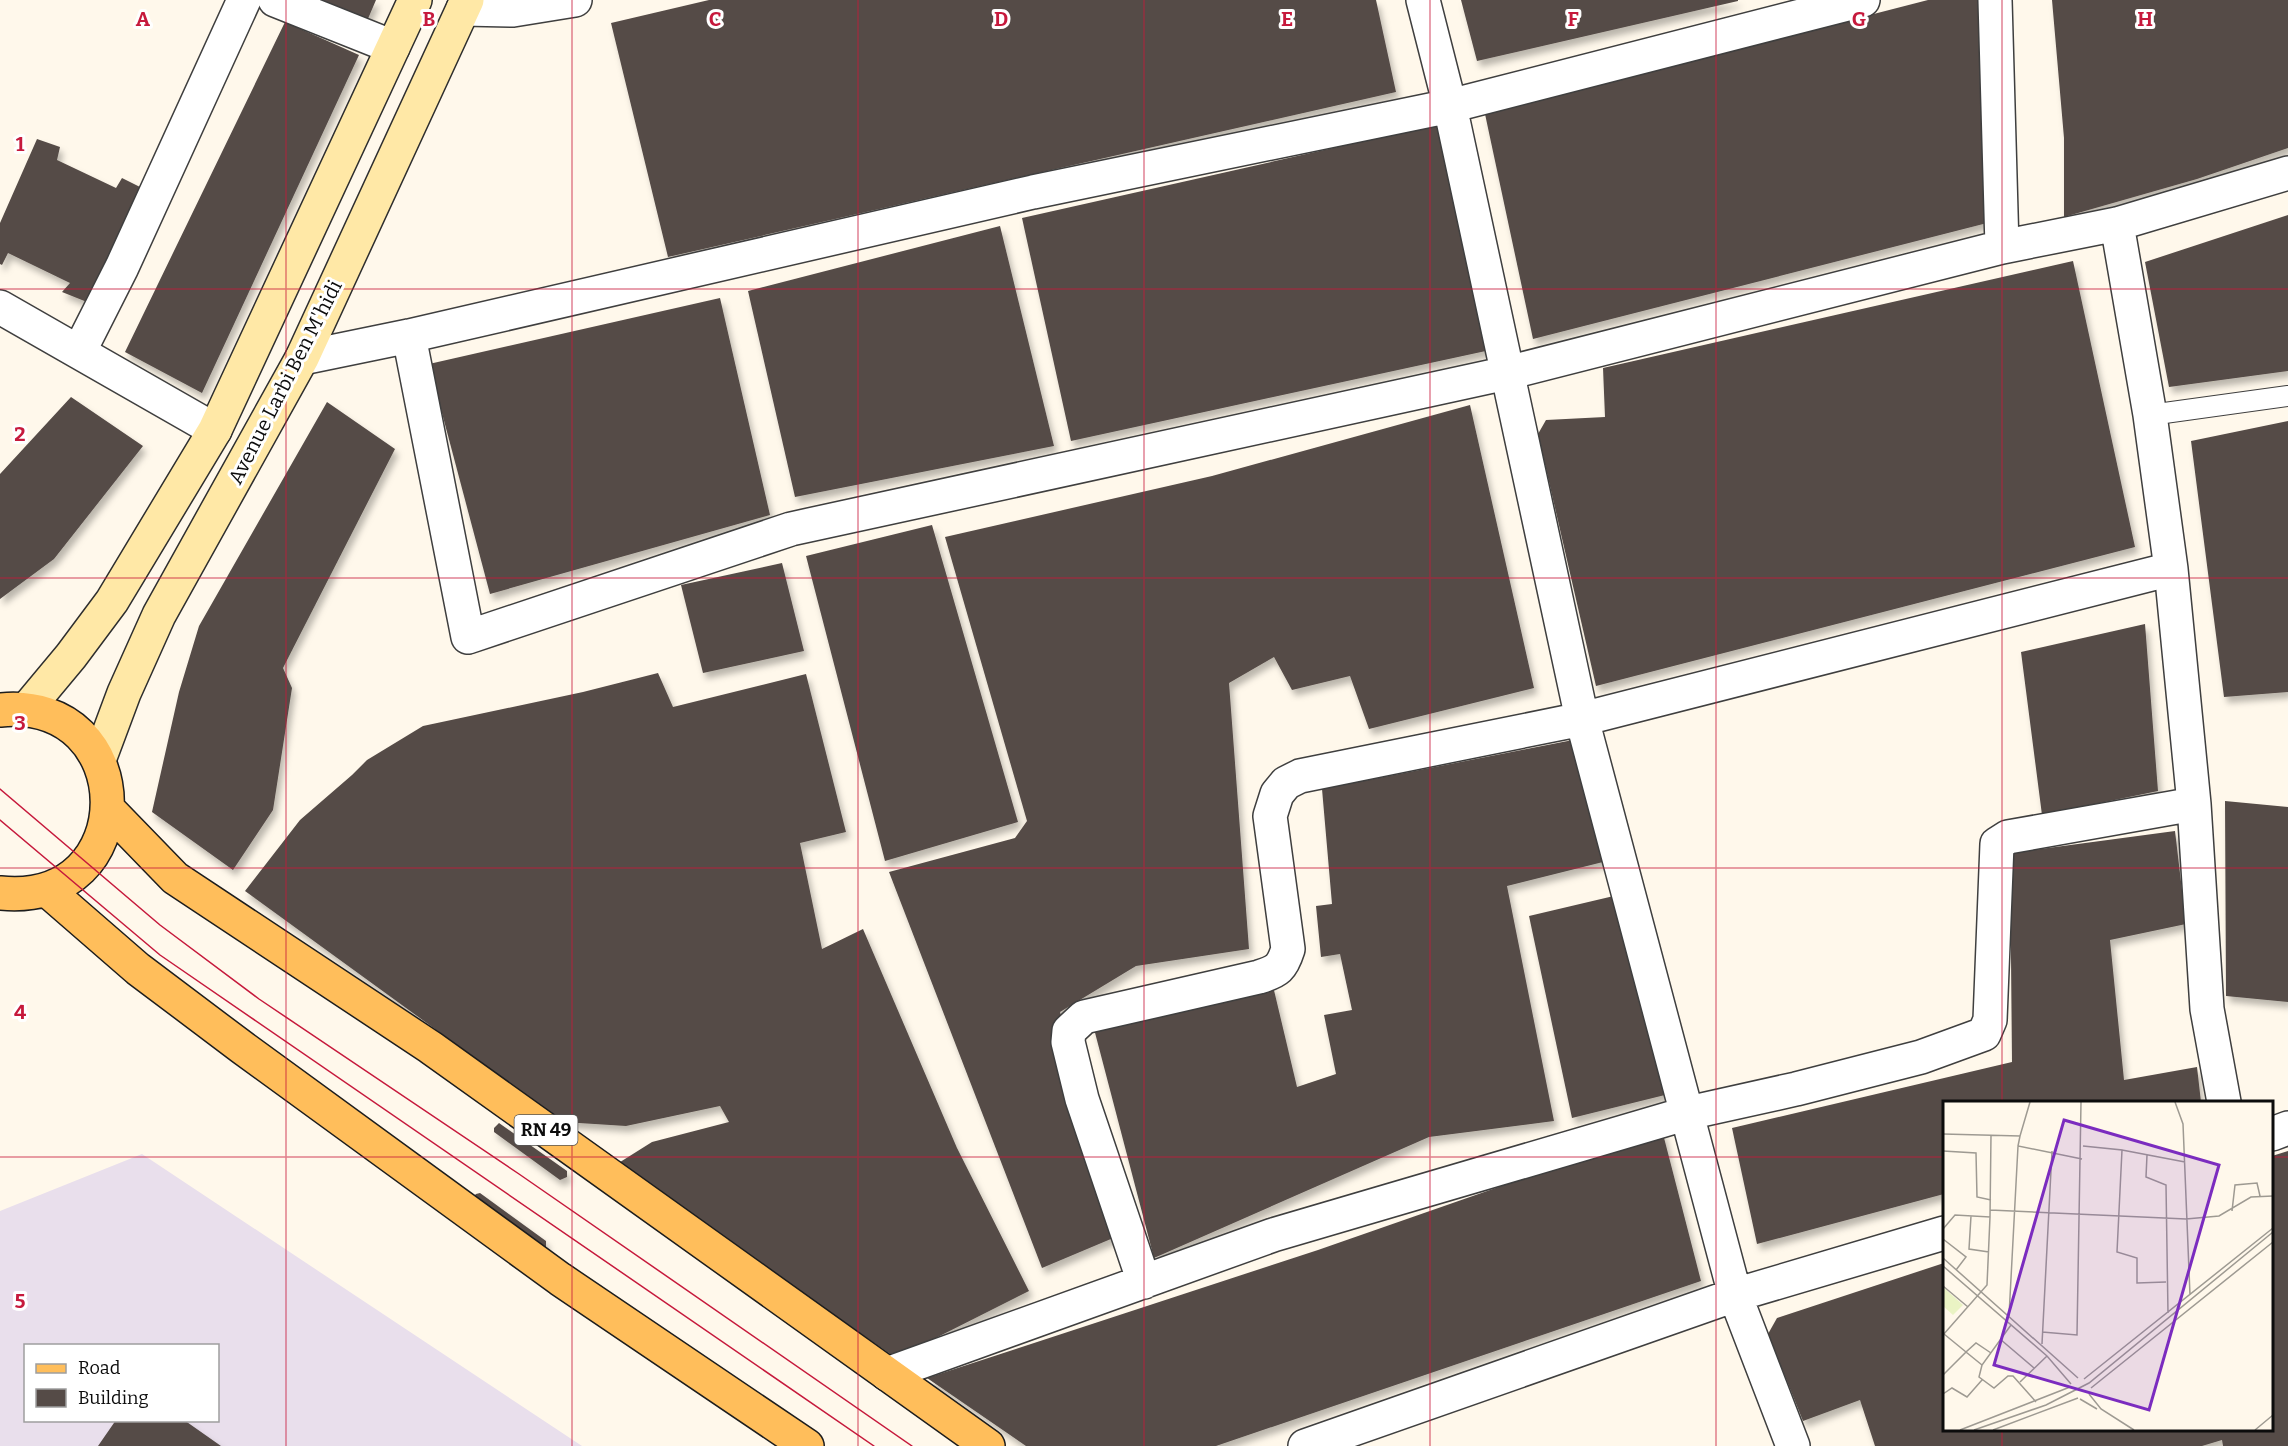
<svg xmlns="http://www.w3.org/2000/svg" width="2288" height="1446" viewBox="0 0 2288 1446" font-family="Bitter,serif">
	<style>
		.industrial { fill: #e9dfec; fill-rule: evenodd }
		.building { fill: #554b47; filter: url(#shadow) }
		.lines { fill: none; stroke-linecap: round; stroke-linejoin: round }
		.service-casing { stroke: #3f3f3f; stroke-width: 22 }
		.minor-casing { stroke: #3f3f3f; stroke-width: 36 }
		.secondary-casing { stroke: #2e2e2e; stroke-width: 36 }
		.primary-casing { stroke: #1d1d1d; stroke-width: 36 }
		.service { stroke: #fff; stroke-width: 20 }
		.minor { stroke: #fff; stroke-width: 33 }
		.secondary { stroke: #ffe8a6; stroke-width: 33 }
		.primary { stroke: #ffbe5b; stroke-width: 33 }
		.tram { stroke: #c6193c; stroke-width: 1.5 }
		.grid { fill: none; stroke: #c6193c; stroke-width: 1.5; stroke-opacity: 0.55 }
		.labels { text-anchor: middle; stroke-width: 6; stroke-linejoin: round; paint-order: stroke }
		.shield { fill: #fff; stroke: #555; stroke-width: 1.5 }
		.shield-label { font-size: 18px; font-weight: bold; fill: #0c0c0c }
		.street-label { font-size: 20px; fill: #0c0c0c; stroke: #fff }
		.inset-road { fill: none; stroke: #9e9a92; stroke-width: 1.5 }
		.view { fill: #7b2cbf; fill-opacity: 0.15; stroke: #7b2cbf; stroke-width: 3 }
		.inset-edge { fill: none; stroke: #0c0c0c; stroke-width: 3 }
		.grid-label { font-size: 20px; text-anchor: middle; font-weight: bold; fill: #c6193c; stroke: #fff; stroke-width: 6; stroke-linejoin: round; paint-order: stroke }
	</style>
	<defs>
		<filter id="shadow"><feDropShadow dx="3.5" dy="6" stdDeviation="3" flood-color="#0004"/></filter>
	</defs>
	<rect width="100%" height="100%" fill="#fff8eb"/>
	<!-- industrial -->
	<path class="industrial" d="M142 1154 582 1446H0V1211ZM26 1346H218V1420H26Z"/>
	<!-- building -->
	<path class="building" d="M317 0H376L367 21Z
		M709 0H1376L1396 92 668 257 611 23Z
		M1461 0H1738V1L1477 61Z
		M1928 0H1982L1995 221 1533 339 1485 114Z
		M2052 0H2288V148L2197 179 2064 217V138Z
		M285 22 359 55 202 393 125 352Z
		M1444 123 1495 349 1071 441 1022 218Z
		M37 139 60 147 57 160 116 188 122 178 142 188 87 302 62 292 70 283 8 253 2 265 0 264V223Z
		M2288 215V371L2169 387 2145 262Z
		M1000 226 1054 446 795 497 748 291Z
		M2073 261 2135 547 1596 686 1538 434 1546 420 1605 417 1603 368Z
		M720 298 770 515 490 594 429 364Z
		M71 397 143 446 54 559 0 599V474Z
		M327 402 395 449 283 668 292 688 273 810 233 870 152 812 179 692 199 626Z
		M1470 405 1534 688 1369 729 1350 676 1292 690 1274 657 1229 683 1249 949 1136 966 1060 1012 1118 1236 1042 1268 889 872 1015 838 1027 821 945 537 1212 476Z
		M2288 421V692L2224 697 2191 441Z
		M932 525 1018 822 885 861 806 556Z
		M782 563 804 651 703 673 681 585Z
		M2145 624 2158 791 2042 815 2021 652Z
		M658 673 673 707 806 674 846 832 800 843 822 949 863 929 957 1148 1029 1291 896 1358 617 1164 652 1142 729 1122 720 1106 626 1126 563 1122 245 891 300 820 352 775 367 760 423 726 583 692Z
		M1578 739 1607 861 1507 886 1554 1121 1429 1137 1154 1258 1093 1025 1273 986 1297 1087 1336 1074 1324 1015 1352 1010 1340 954 1321 957 1316 906 1332 904 1322 789Z
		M2225 801 2288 807V1002L2226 996Z
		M2175 831 2186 924 2110 940 2124 1080 2197 1067 2201 1102H1944V1194L1757 1244 1732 1128 2012 1062 2010 853Z
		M1618 895 1669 1094 1572 1118 1529 916Z
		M499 1123 567 1171V1177L560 1180 494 1132V1128Z
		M1662 1130 1701 1281 1216 1446H1026L927 1378 1318 1250Z
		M2288 1151V1446H2223L2222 1440 2202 1446H1875L1860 1400 1803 1421 1768 1334 1777 1318 1944 1263V1430H2272V1156Z
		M480 1193 546 1241V1247L543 1250 473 1197 476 1194Z
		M116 1420H184L221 1446H98Z"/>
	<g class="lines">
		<!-- service casing -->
		<g class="service-casing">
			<path id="service" d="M2150 415 2288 396"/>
		</g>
		<!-- minor casing -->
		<g class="minor-casing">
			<path id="minor" d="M275 0 393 47
				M1423 0 1450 106 1582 719 1735 1295 1793 1446
				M1995 0 2002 247
				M463 9 513 10 575 0
				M0 307 215 430
				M409 336 468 637 791 529 1507 373 2002 247 2117 224 2288 173
				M79 352 122 267 244 0
				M302 358 409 336 1033 192 1450 106 1863 0
				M2171 569 2194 804 2207 1009 2224 1102
				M2272 1134 2288 1128
				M1144 1282 1082 1099 1068 1042 1069 1031 1084 1017 1259 977C1278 971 1282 968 1288 949L1270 816 1277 794 1286 783 1300 776 1582 719 2171 569 2150 415 2117 224
				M887 1374 1273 1235 1688 1113 1796 1089 1921 1057 1984 1034 1990 1020 1997 844 2008 837 2194 804
				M1305 1446 1735 1295 1944 1233"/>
		</g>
		<!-- secondary casing -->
		<g class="secondary-casing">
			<path id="secondary" d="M26 710 71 656 112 601 215 430 415 0
				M99 760 124 693 159 615 302 358 467 0"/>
		</g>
		<!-- primary casing -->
		<g class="primary-casing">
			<path id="primary" d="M0 710C142 696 144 908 0 893
				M109 810 175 878 430 1047 988 1446
				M47 890 138 969 243 1048 560 1279 807 1446"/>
		</g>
		<!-- service -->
		<use href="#service" class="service"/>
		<!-- minor -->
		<use href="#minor" class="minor"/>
		<!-- secondary -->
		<use href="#secondary" class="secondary"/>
		<!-- primary -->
		<use href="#primary" class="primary"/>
		<!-- tram -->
		<path class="tram" d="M0 789 160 925 259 999 519 1174 912 1446
			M0 820 160 955 874 1446"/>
	</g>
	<!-- grid -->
	<path class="grid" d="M286 0V1446M572 0V1446M858 0V1446M1144 0V1446M1430 0V1446M1716 0V1446M2002 0V1102M0 289H2288M0 578H2288M0 868H2288M0 1157H1944M2272 1157H2288M2002 1430V1446"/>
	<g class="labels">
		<!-- shield labels -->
		<rect class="shield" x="514.5" y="1115" width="63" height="30" rx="4.5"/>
		<g class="shield-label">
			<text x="546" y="1136">RN 49</text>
		</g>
		<!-- street labels -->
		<g class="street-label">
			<text transform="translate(285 382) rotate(-63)" y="7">Avenue Larbi Ben M'hidi</text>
		</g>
	</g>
	<!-- overview -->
	<g transform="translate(1943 1101)">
		<rect width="330" height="330" fill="#fff8eb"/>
		<path d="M0 186 20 204 10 214 0 205Z" fill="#eaf3c4"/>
		<path class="inset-road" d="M232 1 240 23 247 194M0 33 77 35 87 1M77 35 75 45 139 58M140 45 179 49 174 151 194 157V182L223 181M179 49 242 61M0 50 33 52 34 96 48 99M204 54 203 76 223 84 225 212M47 109 243 118 276 115 308 96 330 95M289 110 292 84 314 82 317 95M28 115 26 148 46 151M0 128 12 114 47 116 48 34M0 138 23 156 13 169M0 157 135 277M0 165 104 255 128 283M0 185 25 206M66 215 75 45M68 224 39 264 36 276 51 287 65 275H70L93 301M99 231 134 234 138 1M0 234 44 184 47 116M57 238 91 267M99 243 109 50M39 264 23 251 33 242 48 252M0 274 23 251 1 233M141 278 330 127M77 281 104 255M148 287 330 141M0 293 9 287 24 296 39 279M146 293 158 308 191 329M137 298 154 308M17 329 127 286M31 329 103 304 146 282 330 131M50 329 135 297M312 329 330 314"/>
		<path class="view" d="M121 19 276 64 206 309 51 264Z"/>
		<rect width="330" height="330" class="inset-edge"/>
	</g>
	<g class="grid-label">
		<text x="143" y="26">A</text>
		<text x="429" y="26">B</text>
		<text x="715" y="26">C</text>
		<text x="1001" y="26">D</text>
		<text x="1287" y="26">E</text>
		<text x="1573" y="26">F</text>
		<text x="1859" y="26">G</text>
		<text x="2145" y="26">H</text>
		<text x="20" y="151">1</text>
		<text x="20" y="441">2</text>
		<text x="20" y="730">3</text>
		<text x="20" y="1019">4</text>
		<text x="20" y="1308">5</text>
	</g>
	<!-- legend -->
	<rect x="24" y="1344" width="195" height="78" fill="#ffffff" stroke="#9e9e9e" stroke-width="1.5"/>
	<rect x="36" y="1364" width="30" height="9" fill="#ffbe5b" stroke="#9e9e9e" stroke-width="1.5"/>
	<text x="78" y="1374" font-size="18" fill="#0c0c0c">Road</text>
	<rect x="36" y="1389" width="30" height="18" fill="#554b47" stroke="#9e9e9e" stroke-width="1.5"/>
	<text x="78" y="1404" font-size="18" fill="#0c0c0c">Building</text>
</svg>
